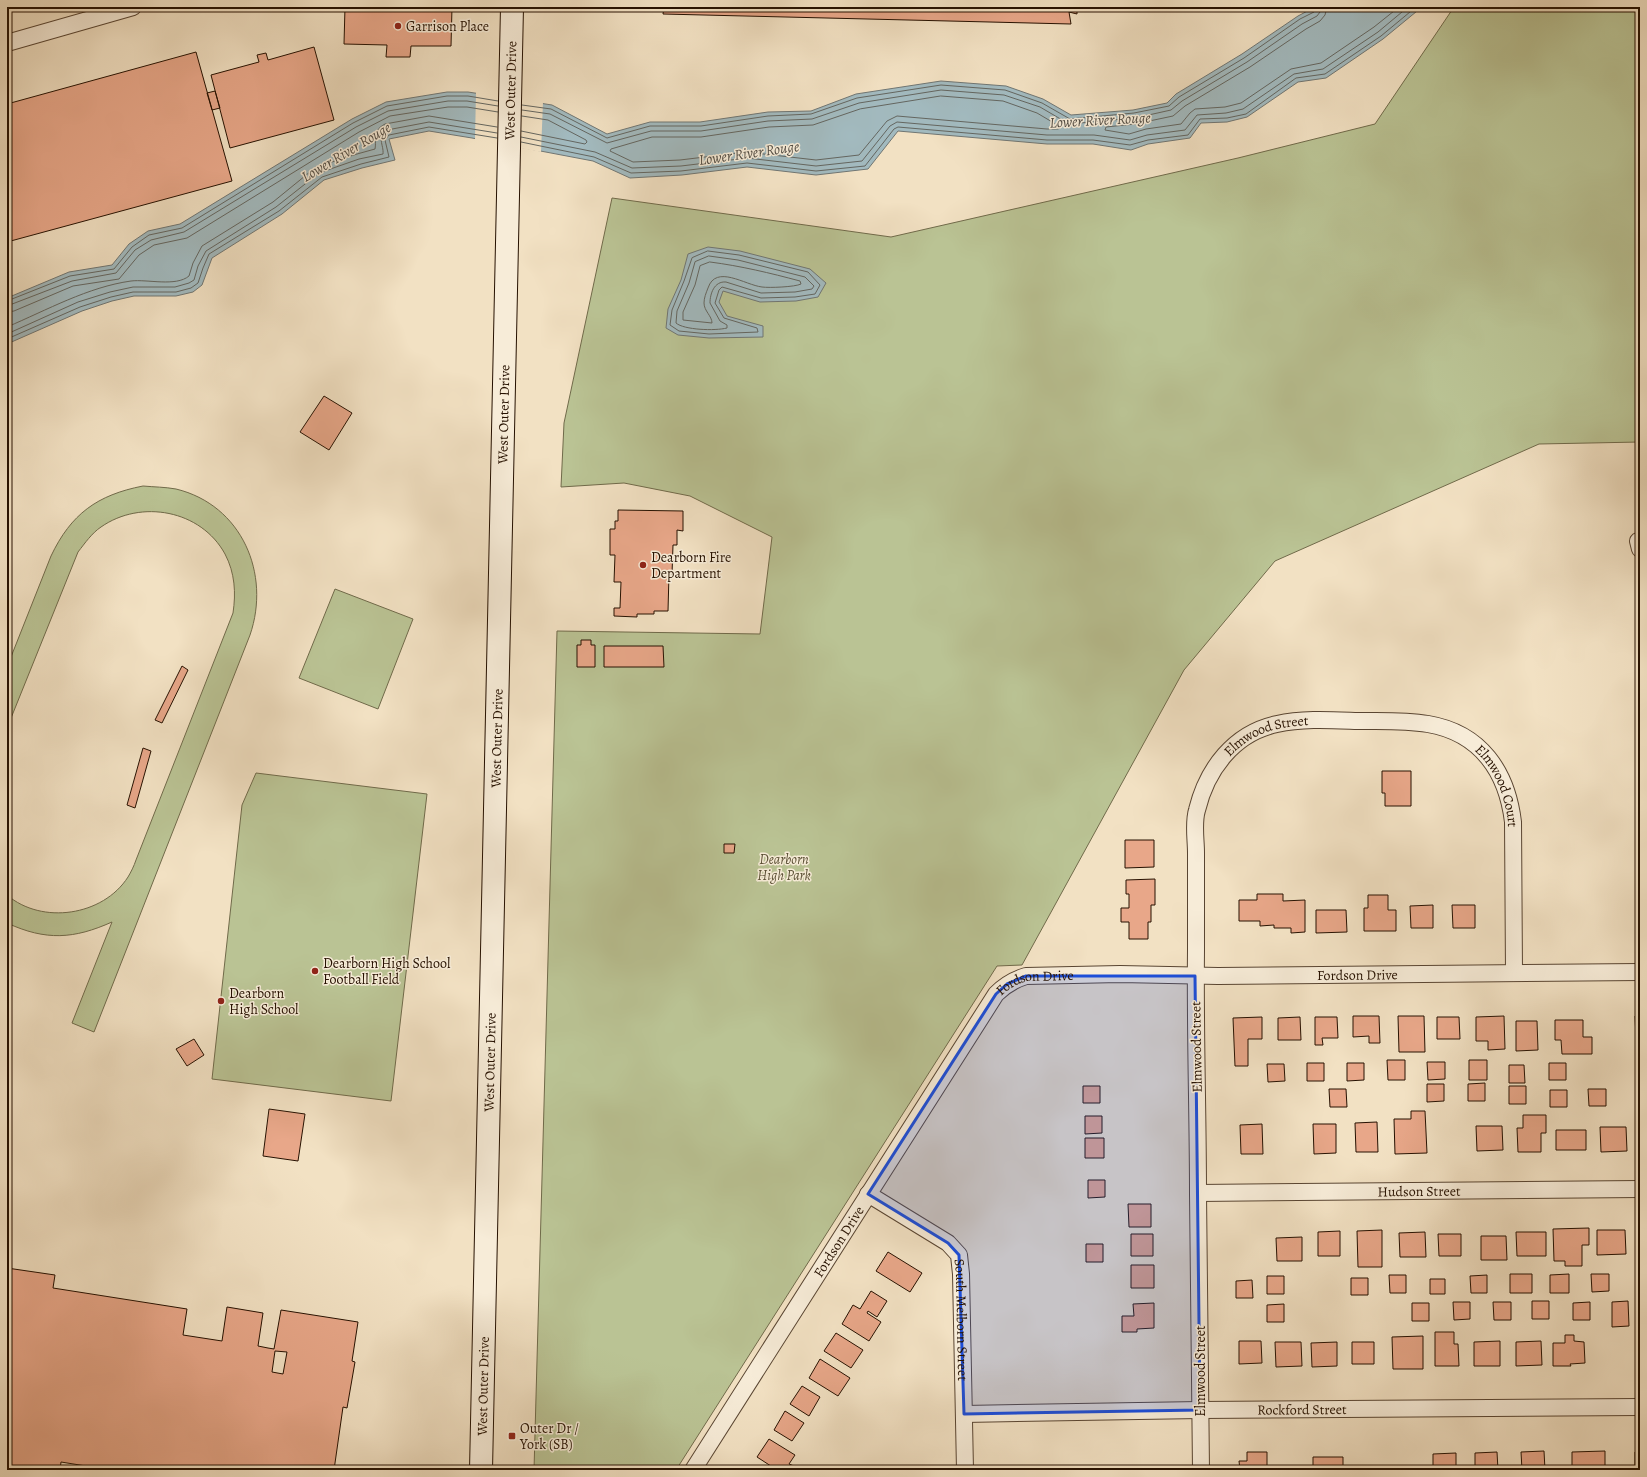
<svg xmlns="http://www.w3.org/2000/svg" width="1647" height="1477" viewBox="0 0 1647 1477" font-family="Alegreya,serif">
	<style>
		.green { fill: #bac394; stroke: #706a4a }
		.water { fill: #a2babf; stroke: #707673 }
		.pier { fill: #f2e1c3 }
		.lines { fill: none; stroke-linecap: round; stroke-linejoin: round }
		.shore { stroke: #646660; stroke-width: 1 }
		.building { fill: #e8a789; stroke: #261101; fill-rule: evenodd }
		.street-casing { stroke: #594532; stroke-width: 18 }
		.secondary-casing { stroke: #261101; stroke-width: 24 }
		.street { stroke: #f7ecd8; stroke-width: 16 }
		.secondary { stroke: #f7ecd8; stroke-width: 22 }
		.marked { fill: #1d4ed8; fill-opacity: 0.2; stroke: #1d4ed8; stroke-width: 3; stroke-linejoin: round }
		.poi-dot { fill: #8f2418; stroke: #f7ecd8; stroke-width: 1.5 }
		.labels { text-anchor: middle; stroke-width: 3; stroke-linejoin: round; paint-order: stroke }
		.poi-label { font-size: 14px; fill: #261101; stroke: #f7ecd8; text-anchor: start }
		.street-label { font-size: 14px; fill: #261101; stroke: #f7ecd8 }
		.park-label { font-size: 14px; font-style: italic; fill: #5a4f34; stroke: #f7ecd8 }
		.water-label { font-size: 15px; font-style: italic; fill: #514c44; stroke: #f7ecd8 }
	</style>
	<rect width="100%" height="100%" fill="#f2e1c3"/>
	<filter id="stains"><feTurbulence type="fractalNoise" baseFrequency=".005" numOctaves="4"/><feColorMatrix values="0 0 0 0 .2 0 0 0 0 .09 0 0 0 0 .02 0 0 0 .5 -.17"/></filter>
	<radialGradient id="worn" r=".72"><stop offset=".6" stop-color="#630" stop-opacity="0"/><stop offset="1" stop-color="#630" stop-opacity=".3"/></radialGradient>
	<!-- green -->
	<path class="green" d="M1454 7H1640V442L1539 444 1275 561 1184 670 1022 965 997 966 676 1470H534L557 631 760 634 772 537 690 496 624 483 561 487 564 423 612 198 891 237 1238 158 1375 124Z
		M143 486C154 487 165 487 176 489 242 505 271 574 250 635L94 1032 72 1023 112 922C74 939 46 941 7 923V895C42 925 103 916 128 877 131 872 134 866 136 860L233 613C236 593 235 573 225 554 201 510 141 499 101 527 92 533 85 543 78 552L7 728V667L51 556C71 514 97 495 143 486Z
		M335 589 413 619 378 709 299 678Z
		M256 773 427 794 391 1101 212 1079 242 805Z"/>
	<!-- water -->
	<path class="water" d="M1315 7H1422L1383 39 1326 78 1298 82 1247 117 1227 122 1201 123 1190 138 1148 144 1131 150 1093 144H1047L898 131 868 169 816 175 747 167 682 175 630 178 593 161 472 138 429 131 389 139 395 160 362 168 324 180 282 214 212 258 202 285 193 292 176 296H134L112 301 82 311 7 344V298L69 272 112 265 129 244 148 231 180 224 352 119 386 102 447 92H468L552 105 607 134 650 122H700L768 112 811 111 856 94 941 81 1006 86 1043 99 1071 115 1133 110 1167 103 1176 94 1242 54 1298 16Z
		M708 247 740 251 810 269 826 283 818 297 796 301 760 302 723 291 719 302 727 316 763 326V337L709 338 678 335 666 328 668 309 681 280 688 254Z"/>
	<!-- pier -->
	<path class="pier" d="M476 92 543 102 541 152 475 140Z"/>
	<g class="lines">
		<!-- shore -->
		<path class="shore" d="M1327 7 1325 15 1320 21 1306 29 1250 67 1185 106 1173 116 1135 124 1106 127 1105 130 1129 134 1146 129 1181 124 1190 113 1195 109 1225 107 1241 103 1291 69 1321 63 1374 27 1399 7
			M941 96 1003 101 1037 113 1059 126 1060 128 1058 129H1047L897 116 887 121 859 155 816 160 746 152 680 160 633 162 610 151 611 149 652 137H701L769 127 813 125 860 109Z
			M522 105 551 109 607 138 650 126H701L768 116 811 114 857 98 941 85 1005 90 1042 103 1070 119 1134 113 1169 106 1179 97 1244 58 1300 19 1314 12 1316 7
			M522 110 550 114 607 143 651 131H701L768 121 812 119 859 103 941 90 1004 95 1040 107 1069 124 1135 118 1171 110 1182 101 1247 62 1302 24 1317 16 1320 12 1321 7
			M521 131 585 144 587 142 586 140 548 120 522 116
			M521 137 595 152 632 168 681 166 747 158 816 166 862 161 890 126 897 122 1047 135H1094L1130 140 1147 135 1185 130 1197 115 1226 113 1243 109 1294 74 1323 69 1378 32 1408 7
			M521 142 594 157 631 173 681 171 747 163 816 171 865 166 894 129 898 127 1047 140H1093L1130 145 1148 140 1188 135 1200 119 1227 118 1246 114 1296 78 1325 74 1381 36 1416 7
			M708 251 739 255 808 272 820 285 815 294 795 297 761 298 722 287 719 290 715 303 724 318 757 328 758 332 709 334 679 331 670 325 672 310 684 281 692 258Z
			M709 256 738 260 805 277 814 286 812 289 795 292 761 293 726 282C714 281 710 294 710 303L720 321 727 325V328C715 331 684 330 676 323L677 311 689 283 695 262Z
			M710 262C741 266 770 273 800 281L801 284C795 287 769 288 762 287 745 285 716 264 708 288 706 293 704 298 704 303 704 311 712 316 712 323L683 320V312L695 285 700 266Z
			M7 301 70 276 114 269 132 247 149 235 182 228 353 123 387 106 447 96H468L498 101
			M7 306 72 281 116 273 135 250 151 240 184 232 356 127 388 111 448 101H467L498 106
			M7 312 14 311 73 286 119 279 139 255 154 245 187 238 359 132 390 116 448 107H467L498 112
			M7 327C47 310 88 287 131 281 147 279 176 287 189 276L193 263 202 246 273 202 316 167 357 154 375 149C377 138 371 132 385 124L429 116 497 127
			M7 334 78 302 110 292 133 287H175L189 283 194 280 198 266 206 251 276 207 319 173 359 159 383 154C384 145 376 136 387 130L429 122 497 133
			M7 339 80 307 111 297 133 292H176L191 288 198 283 203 268 209 254 279 211 322 177 361 164 389 157 385 140 389 135 429 127 497 138"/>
	</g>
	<!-- building -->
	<path class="building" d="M345 7H452L451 46H411L410 57H386L387 45 344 44Z
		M664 7H1077V14L1069 12 1071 24 663 14Z
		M314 47 334 120 230 148 211 75 259 62 257 55 266 53 268 60Z
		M196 52 232 181 7 242V104Z
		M215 91 220 108 212 110 207 93Z
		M324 396 352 413 329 450 300 432Z
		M618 510 683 511V531L677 530V545H673L672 574H669L668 611H654V614H637V617L614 616V608H620L621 582H614L615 555H610V529H615V521H618Z
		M581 640H591V645H595V667H577V645H581Z
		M604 646H663L664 667H604Z
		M182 666 188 670 162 723 155 720Z
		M143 748 151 751 135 808 127 805Z
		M1382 771H1411V806H1385V793H1382Z
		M1125 840H1154V867L1125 868Z
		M724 844H735L734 853H724Z
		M1155 879V905H1151V922H1148V939H1129V922H1121V908H1129V894H1126V880Z
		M1257 894H1283V901L1305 900V932L1291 933V928H1274V925L1260 926V921H1239V900H1257Z
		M1368 895H1388V910H1396V931H1364V908H1368Z
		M1433 905V928H1411L1410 906Z
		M1452 905H1475V928H1453Z
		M1316 910H1346L1347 932 1316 933Z
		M1353 1016H1379L1380 1043H1369V1036L1353 1037Z
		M1398 1016H1424L1425 1052H1399Z
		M1504 1016 1505 1049 1488 1050V1041H1476V1017Z
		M1635 1016H1640V1038H1636Z
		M1262 1017V1039H1248V1066H1235L1233 1018Z
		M1300 1017 1301 1040H1278V1018Z
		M1315 1017H1337L1338 1038H1322L1323 1045H1315Z
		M1437 1017H1459L1460 1039H1437Z
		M1555 1020H1583V1037H1592V1054H1562L1561 1040H1555Z
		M1516 1021H1537L1538 1050 1516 1051Z
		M194 1039 204 1055 187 1066 176 1049Z
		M1387 1060H1405V1080H1388Z
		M1469 1060H1487V1080H1469Z
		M1427 1062H1445V1079L1428 1080Z
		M1307 1063H1324V1081H1307Z
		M1347 1063H1364V1080L1347 1081Z
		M1549 1063H1566V1080H1549Z
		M1267 1064H1284L1285 1081 1268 1082Z
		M1509 1065H1524L1525 1083H1509Z
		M1485 1083V1101H1468V1084Z
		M1427 1084H1444V1101L1427 1102Z
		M1083 1086H1100V1103H1083Z
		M1509 1086H1526V1104H1509Z
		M1329 1089H1346L1347 1107H1330Z
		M1588 1089H1606V1106H1589Z
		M1550 1090H1567V1107H1550Z
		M269 1109 305 1114 298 1161 263 1156Z
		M1411 1111H1425L1427 1153 1395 1154 1394 1119H1411Z
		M1523 1115H1546V1133H1541V1152H1518L1517 1128H1523Z
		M1085 1116H1102V1133L1085 1134Z
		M1377 1122 1378 1152H1356L1355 1123Z
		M1262 1124 1263 1154H1241L1240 1125Z
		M1313 1124H1336V1153L1314 1154Z
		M1476 1126H1502L1503 1150 1477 1151Z
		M1600 1127H1626L1627 1151 1601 1152Z
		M1640 1127V1152H1637L1636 1128Z
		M1556 1130H1586V1150H1556Z
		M1085 1138H1104V1158H1085Z
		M1088 1180H1105V1197L1088 1198Z
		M1128 1204H1151V1227H1129Z
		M1589 1228V1245H1582V1266H1565V1261H1554L1553 1229Z
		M1382 1230V1267H1358L1357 1231Z
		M1597 1230H1625L1626 1254 1597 1255Z
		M1340 1231V1256H1318V1232Z
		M1425 1232 1426 1257H1400L1399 1233Z
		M1516 1232H1546V1256H1517Z
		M1131 1234H1153V1256H1131Z
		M1438 1234H1461V1256H1439Z
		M1481 1236H1506L1507 1260H1481Z
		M1302 1237V1261H1277L1276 1238Z
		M1086 1244H1103V1262H1086Z
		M888 1252 922 1273 910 1292 876 1271Z
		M1131 1265H1154V1288H1131Z
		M7 1268 55 1275 53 1288 187 1309 183 1335 222 1341 227 1307 263 1313 258 1346 268 1348 274 1349 281 1310 358 1322 352 1361 355 1362 347 1408 343 1407 334 1470H111L61 1462 60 1470H7ZM275 1351 287 1352 283 1374 272 1372Z
		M1510 1274H1532V1293H1510Z
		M1569 1274V1293H1550V1275Z
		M1591 1274H1609V1291L1592 1292Z
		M1389 1275H1406V1293H1390Z
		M1487 1275V1293H1471L1470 1276Z
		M1267 1276H1284V1294H1267Z
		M1351 1278H1368V1295H1351Z
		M1430 1279H1445V1294H1430Z
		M1252 1280 1253 1298H1236V1281Z
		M871 1291 887 1301 877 1317 868 1311 867 1313 881 1322 869 1341 842 1324 853 1305 860 1309Z
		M1532 1301H1549V1319H1532Z
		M1628 1301 1629 1326 1612 1327V1302Z
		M1453 1302H1470V1319L1454 1320Z
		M1493 1302H1511V1320H1494Z
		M1590 1302V1320H1573V1303Z
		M1154 1303V1328L1137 1329V1332H1122V1316H1134L1133 1304Z
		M1412 1303H1429V1321H1412Z
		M1284 1304V1322H1267V1305Z
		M1435 1332H1454V1344H1458L1459 1366H1435Z
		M836 1333 863 1350 851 1368 824 1351Z
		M1565 1335H1574V1341L1584 1342 1585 1363 1570 1364 1571 1366H1553V1343H1565Z
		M1423 1336V1369H1393L1392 1337Z
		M1239 1341H1261L1262 1363 1239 1364Z
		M1500 1341V1366H1474V1342Z
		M1541 1341 1542 1365 1516 1366V1342Z
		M1275 1342H1301L1302 1366 1276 1367Z
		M1337 1342V1366L1312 1367 1311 1343Z
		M1352 1342H1374V1364H1352Z
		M820 1359 850 1378 838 1396 809 1378Z
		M802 1386 820 1397 809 1416 790 1404Z
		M785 1411 804 1423 792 1441 774 1430Z
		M769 1439 795 1455 789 1464 794 1466 791 1470H777L757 1457Z
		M1544 1451 1545 1470H1522L1521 1452Z
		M1605 1451V1470H1572V1452Z
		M1247 1452H1267V1470H1240L1239 1461H1247Z
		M1497 1452 1498 1470H1475V1453Z
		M1635 1452H1640V1470H1635Z
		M1456 1453V1470H1433V1454Z
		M1313 1457H1343V1470H1298H1313Z"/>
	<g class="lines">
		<!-- street casing -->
		<g class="street-casing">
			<g id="street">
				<path d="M7 43 133 7"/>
				<path d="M1638 541 1640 549"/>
				<path id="s1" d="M1198 1193 1640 1189"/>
				<path id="s2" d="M868 1194 948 1243 959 1255 961 1274 965 1470"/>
				<path id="s3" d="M964 1414 1200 1410 1640 1407"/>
				<path id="s4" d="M693 1470 996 994C1005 985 1013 980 1026 976L1120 974 1218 976 1640 972"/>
				<path id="s5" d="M1201 1470C1200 1378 1199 1286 1198 1194 1198 1113 1195 1032 1196 950 1196 918 1196 885 1196 853 1196 839 1193 823 1197 810 1207 769 1234 733 1277 724 1303 718 1332 720 1358 721 1381 721 1405 720 1428 724 1481 733 1507 772 1513 822L1514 973"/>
			</g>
		</g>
		<!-- secondary casing -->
		<g class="secondary-casing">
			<g id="secondary">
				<path id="s6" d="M481 1470 512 7"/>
			</g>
		</g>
		<!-- street -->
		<use href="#street" class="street"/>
		<!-- secondary -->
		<use href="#secondary" class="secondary"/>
	</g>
	<!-- marked area -->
	<path class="marked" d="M1026 976H1195L1200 1410 964 1414 959 1255 948 1243 868 1194 996 994 1007 984Z"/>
	<!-- markers -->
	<g class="poi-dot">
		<circle cx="398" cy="26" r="4"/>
		<circle cx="643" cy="565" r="4"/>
		<circle cx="315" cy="971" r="4"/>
		<circle cx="221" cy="1001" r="4"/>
		<rect x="508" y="1432" width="8" height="8" rx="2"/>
	</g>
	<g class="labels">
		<!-- poi labels -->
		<g class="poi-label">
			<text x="406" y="31">Garrison Place</text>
			<text x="651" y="562">Dearborn Fire<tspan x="651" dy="16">Department</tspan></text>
			<text x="323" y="968">Dearborn High School<tspan x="323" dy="16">Football Field</tspan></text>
			<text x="229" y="998">Dearborn<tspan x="229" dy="16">High School</tspan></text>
			<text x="520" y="1433">Outer Dr /<tspan x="520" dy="16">York (SB)</tspan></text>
		</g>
		<!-- street labels -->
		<g class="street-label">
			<text dy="5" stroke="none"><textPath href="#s6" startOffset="1380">West Outer Drive</textPath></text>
			<text dy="5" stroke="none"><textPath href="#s6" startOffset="1056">West Outer Drive</textPath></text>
			<text dy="5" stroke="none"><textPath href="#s6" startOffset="732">West Outer Drive</textPath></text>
			<text dy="5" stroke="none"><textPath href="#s5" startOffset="770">Elmwood Street</textPath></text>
			<text dy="5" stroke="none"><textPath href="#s5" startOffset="1036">Elmwood Court</textPath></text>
			<text dy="5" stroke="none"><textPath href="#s4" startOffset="931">Fordson Drive</textPath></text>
			<text dy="5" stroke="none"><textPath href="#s4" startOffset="607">Fordson Drive</textPath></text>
			<text transform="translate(1196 1047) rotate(-91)" y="5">Elmwood Street</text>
			<text dy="5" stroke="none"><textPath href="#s6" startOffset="408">West Outer Drive</textPath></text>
			<text dy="5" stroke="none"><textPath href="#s1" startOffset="221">Hudson Street</textPath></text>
			<text dy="5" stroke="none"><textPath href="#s4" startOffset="271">Fordson Drive</textPath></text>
			<text dy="5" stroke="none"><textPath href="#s2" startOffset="175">South Melborn Street</textPath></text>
			<text transform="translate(1200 1371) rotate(-90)" y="5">Elmwood Street</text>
			<text dy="5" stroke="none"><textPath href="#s6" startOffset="84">West Outer Drive</textPath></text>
			<text dy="5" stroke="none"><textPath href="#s3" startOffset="338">Rockford Street</textPath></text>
		</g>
		<!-- park labels -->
		<g class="park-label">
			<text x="784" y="864">Dearborn<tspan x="784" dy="16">High Park</tspan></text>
		</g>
		<!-- water labels -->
		<g class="water-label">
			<text transform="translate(1100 120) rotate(-3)" y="5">Lower River Rouge</text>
			<text transform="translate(346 152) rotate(-31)" y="5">Lower River Rouge</text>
			<text transform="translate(749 153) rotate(-8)" y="5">Lower River Rouge</text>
		</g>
	</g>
	<!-- margin -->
	<rect width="1647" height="1477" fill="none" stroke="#f2e1c3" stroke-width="24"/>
	<rect x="8" y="8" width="1631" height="1461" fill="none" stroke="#261101" stroke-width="2"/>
	<rect x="12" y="12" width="1623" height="1453" fill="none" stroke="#261101"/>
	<rect width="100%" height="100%" filter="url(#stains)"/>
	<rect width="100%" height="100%" fill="url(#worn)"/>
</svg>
